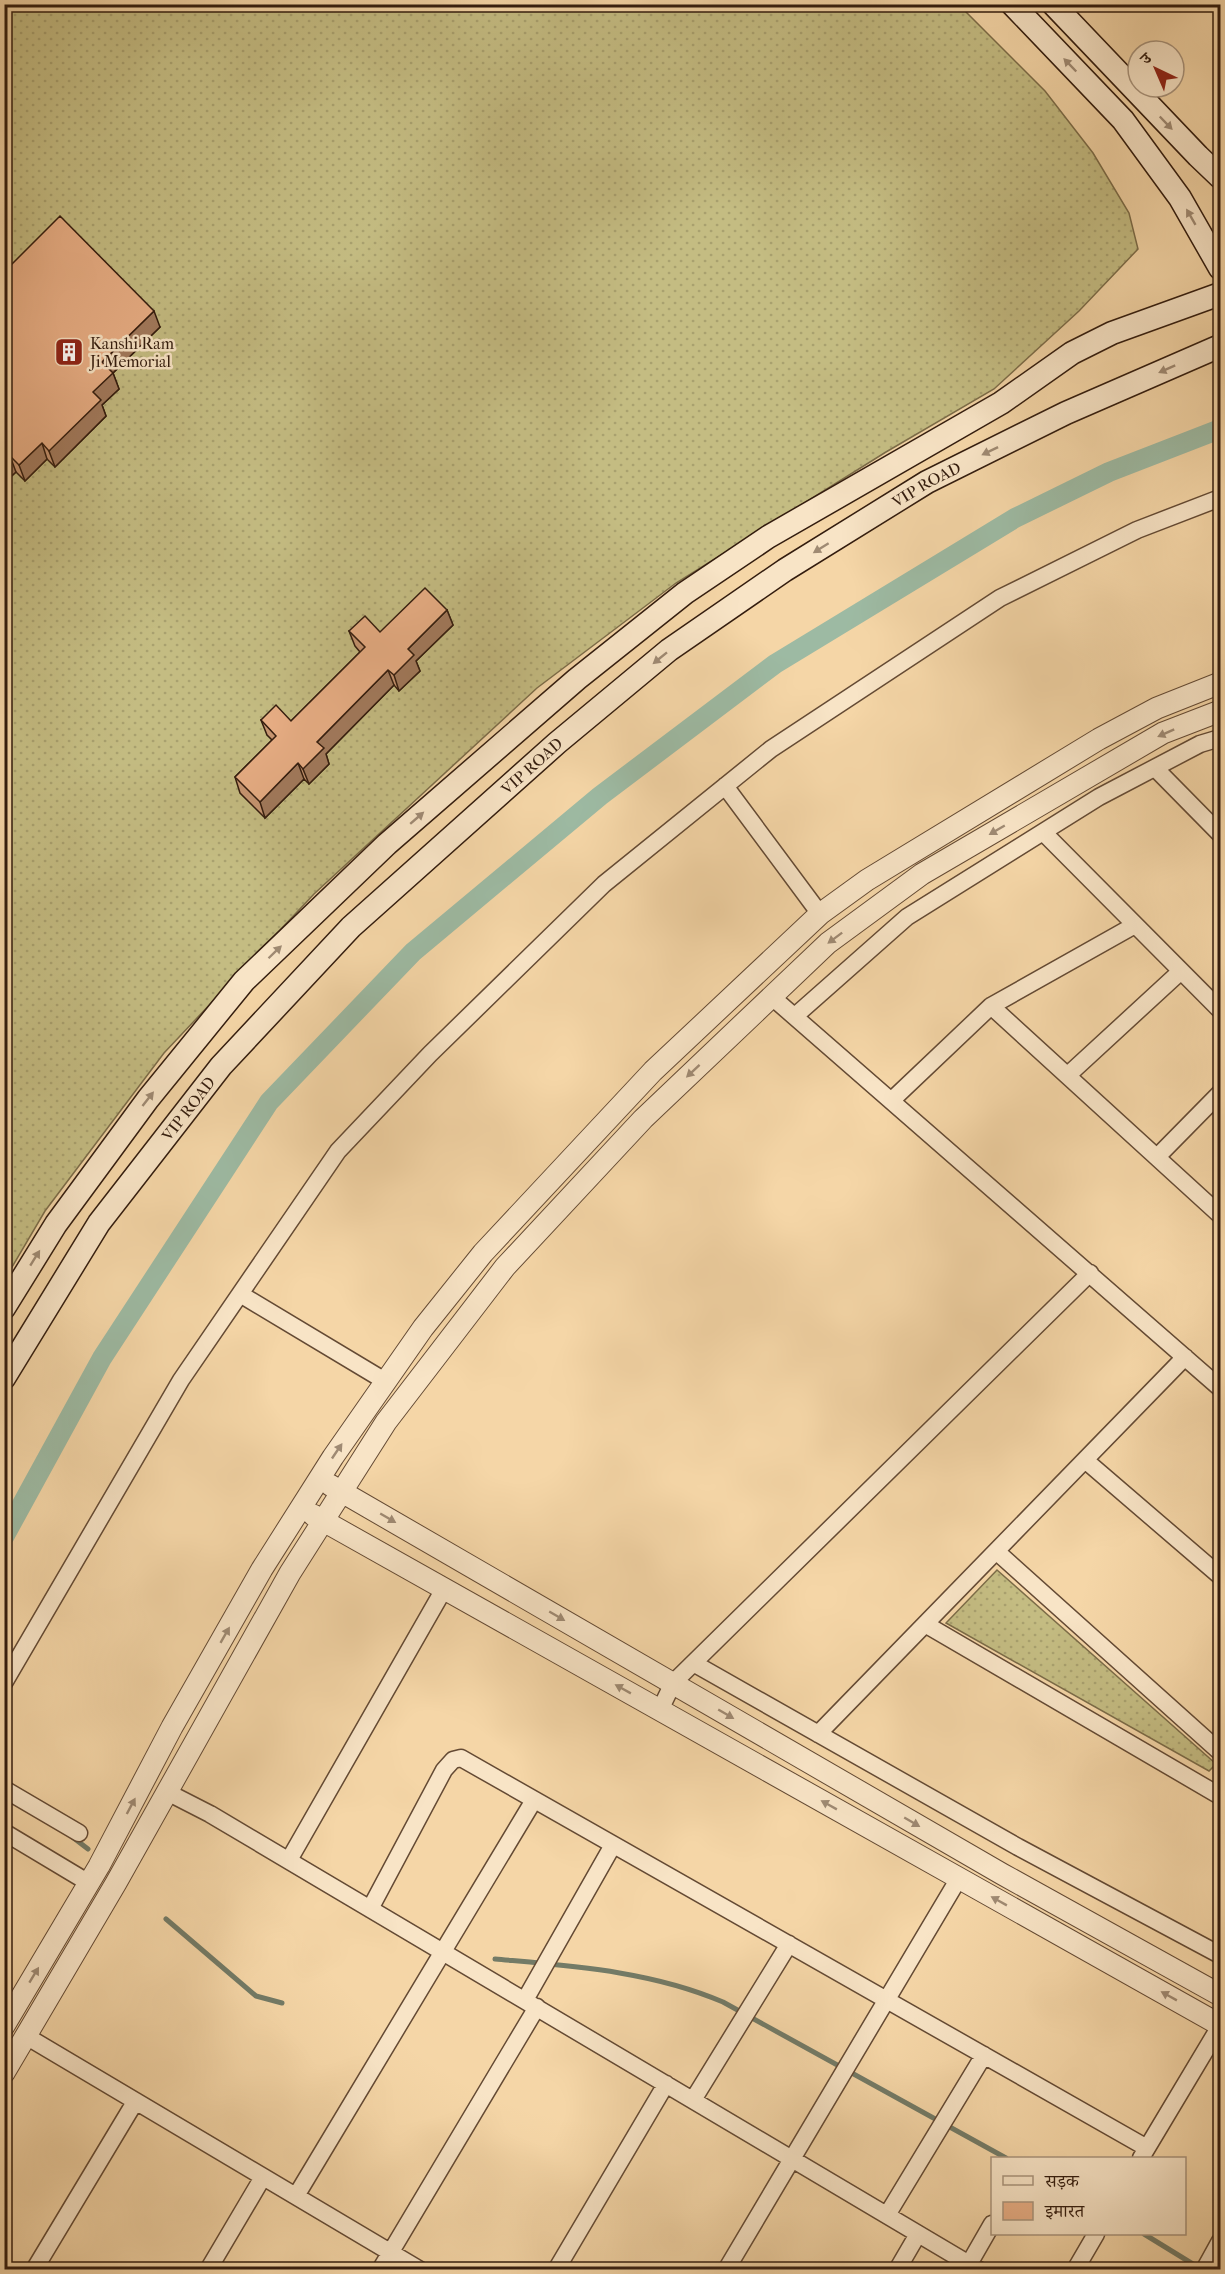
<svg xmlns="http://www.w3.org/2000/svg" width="1225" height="2274" viewBox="0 0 1225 2274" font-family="'IM FELL French Canon','Noto Serif Devanagari',serif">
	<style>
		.grass { fill: url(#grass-dots); stroke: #7c6c48; stroke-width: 1.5 }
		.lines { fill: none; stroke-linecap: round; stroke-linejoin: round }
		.stream { stroke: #737b67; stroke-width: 5 }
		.canal { stroke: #9dbaa3; stroke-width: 20 }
		.minor-casing { stroke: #644a34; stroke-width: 19 }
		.tertiary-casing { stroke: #644a34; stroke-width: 23 }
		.secondary-casing { stroke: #331c0e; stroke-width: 25 }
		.minor { stroke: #f8e4c6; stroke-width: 16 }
		.tertiary { stroke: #f8e4c6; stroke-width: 21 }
		.secondary { stroke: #f8e4c6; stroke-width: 22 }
		.wall { fill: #c89672; stroke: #331c0e; stroke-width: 1.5 }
		.shaded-wall { fill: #a27a5d; stroke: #331c0e; stroke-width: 1.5 }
		.building { fill: #e8ae85; stroke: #331c0e; stroke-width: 1.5 }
		.oneway { fill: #9f8a73 }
		.labels { text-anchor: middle; stroke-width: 5; stroke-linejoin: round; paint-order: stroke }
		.poi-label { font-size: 16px; fill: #331c0e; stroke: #f8e4c6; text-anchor: start }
		.street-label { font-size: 16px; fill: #331c0e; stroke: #f8e4c6 }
	</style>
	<defs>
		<pattern id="grass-dots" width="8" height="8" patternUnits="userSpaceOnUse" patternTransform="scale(1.5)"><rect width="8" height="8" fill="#c4bc82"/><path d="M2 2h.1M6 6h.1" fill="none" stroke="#a9a16f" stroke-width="1.8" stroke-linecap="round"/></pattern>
	</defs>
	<rect width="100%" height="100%" fill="#f5d6a7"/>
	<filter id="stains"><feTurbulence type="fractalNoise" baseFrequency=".00333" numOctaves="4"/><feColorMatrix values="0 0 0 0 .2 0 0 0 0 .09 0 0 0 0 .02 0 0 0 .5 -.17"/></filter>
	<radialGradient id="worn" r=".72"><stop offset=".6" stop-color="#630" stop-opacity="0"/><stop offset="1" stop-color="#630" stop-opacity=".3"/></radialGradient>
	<!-- grass -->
	<path class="grass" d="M5 5H959L1045 91 1093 153 1129 213 1138 249 1079 311 994 389 886 452 676 583 537 688 314 894 164 1053 45 1211 5 1279Z
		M997 1570 1216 1764 1209 1771 946 1623Z"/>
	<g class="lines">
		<!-- stream -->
		<path class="stream" d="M71 1836 88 1849
			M166 1919 256 1996 282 2003
			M495 1959C572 1966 651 1971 723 2002L1006 2158
			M1144 2234 1201 2269"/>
		<!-- canal -->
		<path class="canal" d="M4 1537 102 1358 269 1102 413 952 600 796 775 664 1015 518 1109 472 1220 429"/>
		<!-- minor casing -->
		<g class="minor-casing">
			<path id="minor" d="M1155 768 1220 834
				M725 786 820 914
				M1043 832 1220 1010
				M772 997 1220 1388
				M991 1006 1220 1215
				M795 1016 907 917 1099 797 1200 744 1220 738
				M1068 1075 1181 971
				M892 1100 991 1006 1135 925
				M1157 1157 1220 1093
				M240 1294 385 1381
				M1085 1460 1220 1576
				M996 1551 1220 1752
				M925 1624 1220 1796
				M695 1664 1018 1847 1220 1955
				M4 1683 181 1380 338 1151 430 1054 604 884 771 749 1000 598 1137 530 1220 498
				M660 1710 673 1683 1090 1273
				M818 1734 1185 1357
				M4 1789 79 1833
				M167 1792 210 1814 979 2270
				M4 1832 89 1883
				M289 1860 444 1589
				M370 1909 444 1770 453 1760 461 1758 1147 2148
				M525 2000 613 1845
				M26 2036 420 2270
				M693 2100 789 1944
				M1141 2158 1220 2026
				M296 2196 534 1800
				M887 2215 984 2055
				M969 2264 992 2224
				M34 2270 135 2102
				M208 2270 263 2177
				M380 2270 537 2007
				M556 2270 666 2084
				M726 2270 959 1878
				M897 2270 918 2234
				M1075 2270 1096 2234
				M1204 2270 1220 2241"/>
		</g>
		<!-- tertiary casing -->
		<g class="tertiary-casing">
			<path id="tertiary" d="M330 1485 1002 1874 1220 1995
				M313 1515 1220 2025
				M4 2026 99 1866 172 1727 262 1569 333 1457 423 1328 483 1253 653 1071 820 914 867 880 1099 739 1157 708 1220 683
				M4 2073 116 1883 290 1573 386 1422 505 1267 643 1119 828 943 922 874 1163 733 1220 711"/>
		</g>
		<!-- secondary casing -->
		<g class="secondary-casing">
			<g id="secondary">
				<path d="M1012 4 1123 120 1180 198 1220 268"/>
				<path d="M1053 4 1198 156 1220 177"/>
				<path d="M4 1308 56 1224 148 1099 244 981 387 844 577 679 685 593 768 537 1001 403 1072 353 1112 333 1220 294"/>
				<path id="s1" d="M4 1378 99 1223 221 1066 351 927 557 743 669 650 785 570 927 482 1066 413 1220 346"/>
			</g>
		</g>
		<!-- minor -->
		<use href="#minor" class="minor"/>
		<!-- tertiary -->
		<use href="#tertiary" class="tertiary"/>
		<!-- secondary -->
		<use href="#secondary" class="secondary"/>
	</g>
	<!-- wall -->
	<path class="wall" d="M9 267 160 327 113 373 119 389 102 405 106 416 55 467 47 459 25 481 16 472 4 483Z
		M447 610 453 625 416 661 420 671 399 691 394 685 326 754 329 764 309 784 304 779 265 818 240 793 235 777 272 740 267 735 261 720 291 721 360 652 355 646 349 631 380 632Z"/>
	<!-- shaded-wall -->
	<path class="shaded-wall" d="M154 311 160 327 113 373 119 389 102 405 106 416 55 467 49 451 102 362Z
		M42 443 47 459 25 481 19 465Z
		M10 456 16 472 4 483V461Z
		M447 610 453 625 416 661 420 671 399 691 394 675 408 649Z
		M388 670 394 685 326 754 329 764 309 784 303 769 317 742Z
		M298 763 304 779 265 818 260 802Z"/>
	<!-- building -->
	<path class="building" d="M60 216 154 311 102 362 113 373 93 392 101 400 49 451 42 443 19 465 10 456 4 461V263L9 267Z
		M425 588 447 610 408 649 414 655 394 675 388 670 317 742 324 748 303 769 298 763 260 802 235 777 276 736 261 720 276 705 291 721 365 647 349 631 365 616 380 632Z"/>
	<!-- one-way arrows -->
	<defs><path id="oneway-solid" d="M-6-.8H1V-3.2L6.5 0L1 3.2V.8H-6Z" transform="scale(1.5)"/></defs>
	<g class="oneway">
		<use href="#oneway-solid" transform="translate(1070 65) rotate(-134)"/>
		<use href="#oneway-solid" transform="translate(1166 123) rotate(46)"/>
		<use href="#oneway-solid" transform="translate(1191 217) rotate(-120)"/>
		<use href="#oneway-solid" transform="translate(1167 369) rotate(156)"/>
		<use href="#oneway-solid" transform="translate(990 451) rotate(154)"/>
		<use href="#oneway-solid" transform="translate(821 548) rotate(148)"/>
		<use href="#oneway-solid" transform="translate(660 658) rotate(141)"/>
		<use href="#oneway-solid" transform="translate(1166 733) rotate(156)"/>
		<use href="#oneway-solid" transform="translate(417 818) rotate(-41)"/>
		<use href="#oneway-solid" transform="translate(997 830) rotate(150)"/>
		<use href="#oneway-solid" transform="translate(835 938) rotate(143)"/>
		<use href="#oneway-solid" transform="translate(275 952) rotate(-44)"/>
		<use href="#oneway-solid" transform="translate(693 1071) rotate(137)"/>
		<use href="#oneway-solid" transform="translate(148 1099) rotate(-52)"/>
		<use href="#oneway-solid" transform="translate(35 1258) rotate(-58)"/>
		<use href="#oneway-solid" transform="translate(337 1451) rotate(-56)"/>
		<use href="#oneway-solid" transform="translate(388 1518) rotate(30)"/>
		<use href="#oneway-solid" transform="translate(557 1616) rotate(30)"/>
		<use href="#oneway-solid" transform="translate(225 1635) rotate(-60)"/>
		<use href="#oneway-solid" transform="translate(623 1689) rotate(-151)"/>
		<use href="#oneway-solid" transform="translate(726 1714) rotate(30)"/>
		<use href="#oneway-solid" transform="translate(829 1805) rotate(-151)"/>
		<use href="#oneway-solid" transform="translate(131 1806) rotate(-62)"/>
		<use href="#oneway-solid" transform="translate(912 1822) rotate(30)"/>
		<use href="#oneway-solid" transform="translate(999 1901) rotate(-151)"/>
		<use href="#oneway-solid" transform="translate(34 1975) rotate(-59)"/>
		<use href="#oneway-solid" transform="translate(1169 1996) rotate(-151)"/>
	</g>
	<!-- icons -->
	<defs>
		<g id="building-square" transform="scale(1.5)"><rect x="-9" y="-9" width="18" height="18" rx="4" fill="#8f2418" stroke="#f8e4c6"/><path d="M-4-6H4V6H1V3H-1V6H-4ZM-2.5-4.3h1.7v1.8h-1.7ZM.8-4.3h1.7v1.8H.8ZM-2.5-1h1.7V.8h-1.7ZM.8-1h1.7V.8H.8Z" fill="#fff"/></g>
	</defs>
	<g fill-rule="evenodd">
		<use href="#building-square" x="69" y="352"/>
	</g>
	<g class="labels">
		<!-- poi labels -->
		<g class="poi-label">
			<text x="90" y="349">Kanshi Ram<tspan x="90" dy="18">Ji Memorial</tspan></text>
		</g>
		<!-- street labels -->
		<g class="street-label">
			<text dy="6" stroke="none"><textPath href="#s1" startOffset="1299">VIP ROAD</textPath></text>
			<text dy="6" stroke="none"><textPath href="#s1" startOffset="813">VIP ROAD</textPath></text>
			<text dy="6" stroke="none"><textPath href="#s1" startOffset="327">VIP ROAD</textPath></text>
		</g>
	</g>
	<!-- margin -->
	<rect width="1225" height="2274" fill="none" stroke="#f5d6a7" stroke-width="24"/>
	<rect x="6" y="6" width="1213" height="2262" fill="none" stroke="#331c0e" stroke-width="3"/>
	<rect x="12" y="12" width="1201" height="2250" fill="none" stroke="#331c0e" stroke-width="1.5"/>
	<!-- legend -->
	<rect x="991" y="2157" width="195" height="78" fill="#f8e4c6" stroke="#a9947c" stroke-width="1.5"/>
	<rect x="1003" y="2176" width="30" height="9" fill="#f8e4c6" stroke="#a9947c" stroke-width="1.5"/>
	<text x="1045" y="2187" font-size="18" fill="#331c0e">सड़क</text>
	<rect x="1003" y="2202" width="30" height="18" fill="#e8ae85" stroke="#a9947c" stroke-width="1.5"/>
	<text x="1045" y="2217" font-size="18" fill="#331c0e">इमारत</text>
	<!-- north arrow -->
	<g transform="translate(1156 69) rotate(316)"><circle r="28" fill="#f8e4c6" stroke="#a9947c" stroke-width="1.5"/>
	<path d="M0-4.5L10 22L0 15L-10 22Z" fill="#8f2418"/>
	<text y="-9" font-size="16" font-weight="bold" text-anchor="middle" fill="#331c0e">उ</text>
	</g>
	<rect width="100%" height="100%" filter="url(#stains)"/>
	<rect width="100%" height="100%" fill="url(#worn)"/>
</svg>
